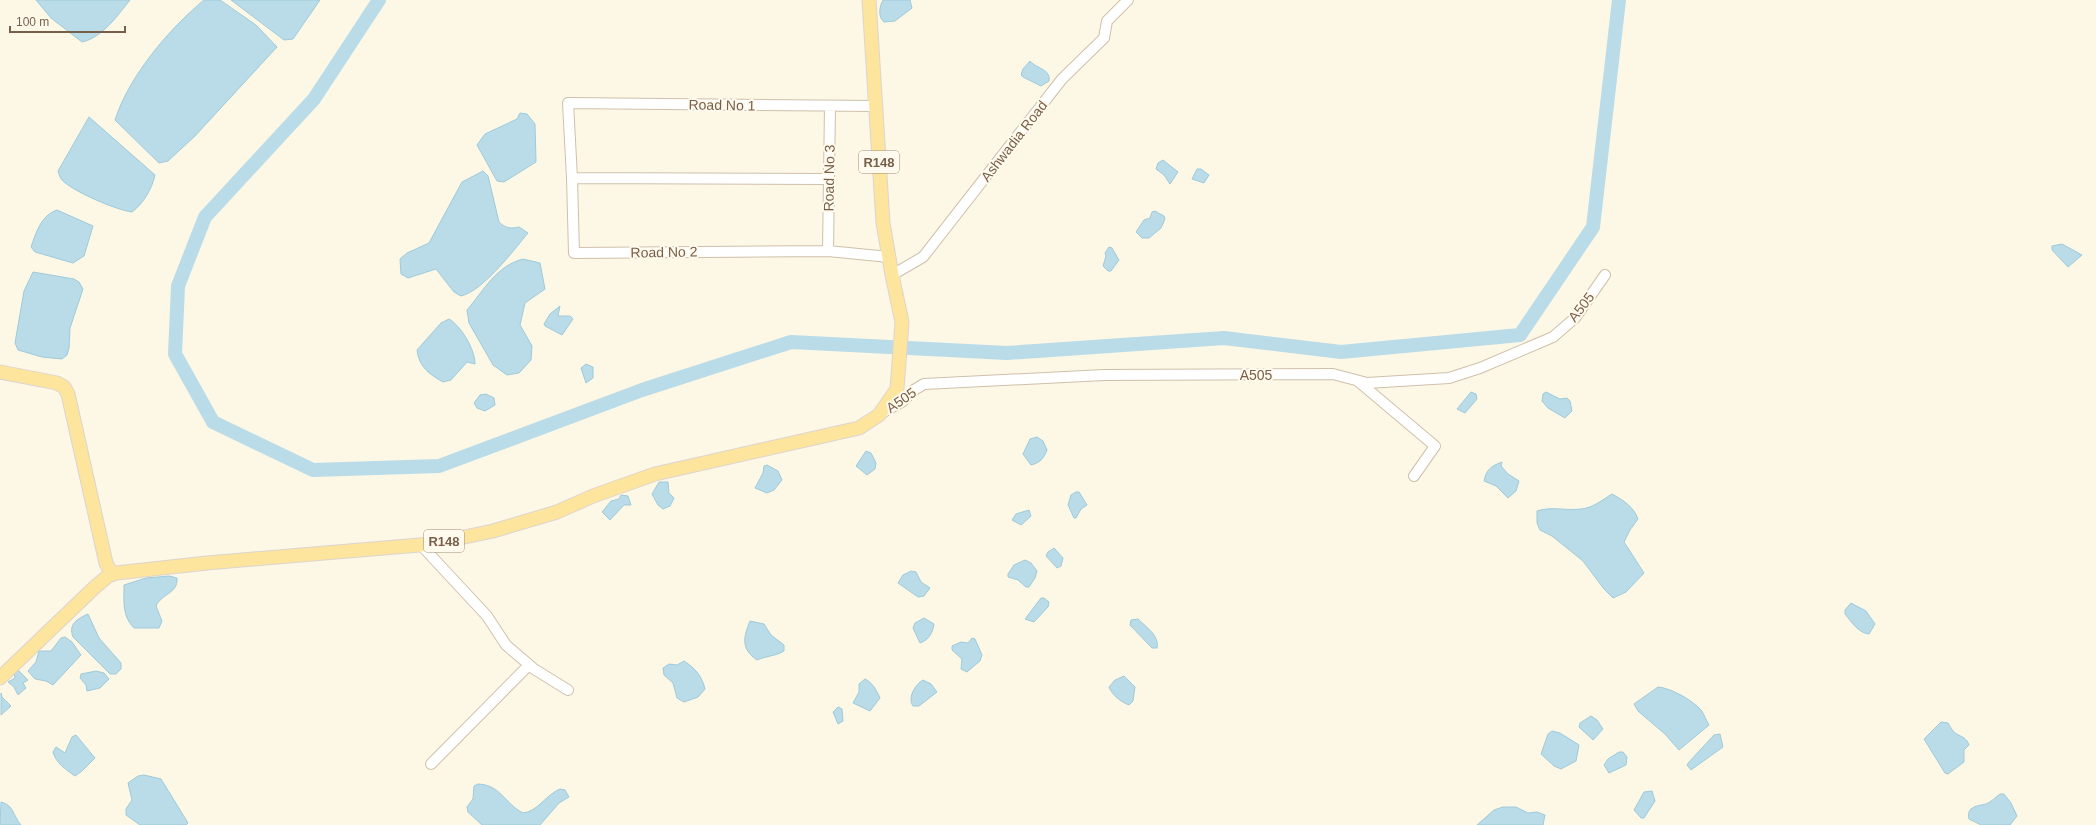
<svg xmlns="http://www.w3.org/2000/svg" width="2096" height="825" viewBox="0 0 2096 825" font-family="Arial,sans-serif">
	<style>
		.water { fill: #b9dce8; stroke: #9fcada }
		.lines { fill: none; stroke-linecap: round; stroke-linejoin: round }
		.river { stroke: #b9dce8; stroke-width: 14 }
		.minor-casing { stroke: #cfc0ab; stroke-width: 12 }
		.major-casing { stroke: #dcd5d0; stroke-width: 15 }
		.minor { stroke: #fff; stroke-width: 10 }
		.major { stroke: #fde59d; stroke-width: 13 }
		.labels { text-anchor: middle; stroke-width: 4; stroke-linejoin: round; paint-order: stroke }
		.shield { fill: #fffaed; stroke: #a08e7a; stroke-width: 1 }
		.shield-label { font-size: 13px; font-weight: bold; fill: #785f49 }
		.street-label { font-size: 14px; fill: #785f49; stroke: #fffaed }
	</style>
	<rect width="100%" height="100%" fill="#fdf7e6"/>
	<!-- water -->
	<path class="water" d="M36 0H130C118 15 102 38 82 42L51 18Z
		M204 0H220L256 25 277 47 195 136 168 161 159 163 115 120C129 76 169 29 204 0Z
		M231 0H320L293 39 284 40Z
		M883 0H910L912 8 895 21 884 22C878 17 879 7 883 0Z
		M1030 61C1037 69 1051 69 1049 81L1041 86 1023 77 1021 75 1023 69Z
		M520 113 527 114 535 124 536 162 504 182 497 181 477 145 485 134 517 119Z
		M89 117 155 175C152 189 143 204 132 212 116 210 72 191 62 180 60 178 59 174 58 171Z
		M1163 160 1178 172 1170 184 1164 175 1156 169 1158 163Z
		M1197 169H1201L1209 175 1204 183 1192 179Z
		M483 171 488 176 499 222C505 228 510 229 519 227L528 233C513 251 483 291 461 296L454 292 436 269 408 278 401 274 400 259 407 253 429 243 462 182Z
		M57 210 93 226 84 256 73 263 35 252 31 247C36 233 41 215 57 210Z
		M1155 211 1164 216 1165 219 1161 228 1149 238H1142L1136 232 1144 220 1150 218 1152 212Z
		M2062 244 2082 255 2068 267 2052 250V246Z
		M1109 247 1112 248 1119 260 1111 271H1108L1103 266 1106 256 1105 253Z
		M523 259 540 263 545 289 525 303 520 325 532 346 531 360 519 373 507 375 493 365 469 323 467 310C484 290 496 266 523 259Z
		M33 272 74 279 79 282 83 289 70 328 69 348 67 355 62 359 42 357 18 350 15 343 24 291Z
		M560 306 558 316H570L573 319 562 335 545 326 544 324 550 314Z
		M449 319C461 326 475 349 475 364L467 362 451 380 443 382C429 374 419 367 417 350L441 323Z
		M586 364 593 367V378L586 383 581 368Z
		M1471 392 1476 394 1477 399 1465 413 1457 409Z
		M1546 392 1560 399 1567 398 1570 401 1572 411 1565 418 1548 408 1542 401 1543 394Z
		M486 394 494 398 495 405 485 411 477 408 474 403 480 395Z
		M1037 437 1043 441 1047 450C1044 458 1040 463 1031 465L1023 454 1030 439Z
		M866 451 871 453 876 463 875 469 867 475 856 466Z
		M1502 462 1501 466 1508 474 1519 481 1516 491 1508 498 1496 486 1484 481C1486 470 1491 466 1502 462Z
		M767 465 778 471 782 480 774 490 767 493 755 488 763 473 764 466Z
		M659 482H668L669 493 674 498 670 506 663 509 658 505 652 494Z
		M1076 492H1079L1087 505 1081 509 1076 518H1074L1068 505 1071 495Z
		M1612 494C1623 500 1634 507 1638 519L1630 530 1624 542 1644 573 1626 592 1613 598 1604 589 1583 561 1552 536 1540 530 1537 523V511C1551 506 1566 511 1581 509 1593 508 1602 500 1612 494Z
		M621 495 628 496 631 505H624L610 520 602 512 611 501 619 499Z
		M1029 510 1031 516 1021 525 1012 520 1016 514Z
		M1054 548 1063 558 1061 566 1057 568 1046 556 1048 552Z
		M1025 560 1031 563 1037 571 1035 578 1029 587H1026L1018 580 1008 577V574L1014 565Z
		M911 571 916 572 921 582 930 588 924 596 918 597 898 583 903 575Z
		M169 576 177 578C178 594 162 593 156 606L162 621 159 628H134C122 616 124 601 124 585L146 578Z
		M1041 598H1044L1049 602 1048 607 1034 622 1025 619Z
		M1851 603 1866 611 1875 624 1869 634C1858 633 1851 621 1845 614V610Z
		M88 614 99 638 121 663V669L116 674H110L73 637C68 624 77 619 88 614Z
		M924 618 934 624C933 632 929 640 920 643L913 628 915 623Z
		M1138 619C1146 627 1160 636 1157 648H1152L1130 625 1131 620Z
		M750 621 764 624 771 635 784 645V651C776 656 766 656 757 660 741 649 743 638 750 621Z
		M65 637 72 642 81 655 53 685 46 681 35 679 28 671 36 662 39 651H51L61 638Z
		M972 638 975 639 982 655 980 661 967 672 961 669 962 659 952 650V646L961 642 968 643Z
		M684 661C695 668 702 676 705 689L698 697 684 702 677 698 673 683 664 675 663 668 669 664 677 665Z
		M19 671 28 680 23 683 26 688 18 695 14 687 8 682 15 678 14 672Z
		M96 671 104 673 109 679 100 688 87 691 86 685 80 678 81 674Z
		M1124 676 1135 687 1133 701 1129 705C1121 702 1112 695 1109 687L1115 680Z
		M865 679C872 682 877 691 880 698L870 711 853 703 859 692V684Z
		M923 680 931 684 937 692 919 706H913C907 697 916 684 923 680Z
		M1658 687C1671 688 1692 700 1701 710 1704 714 1706 720 1709 725L1679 750 1665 734 1638 711 1634 704Z
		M1 693 2 697 11 706 1 715Z
		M838 707 842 709 843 721 838 724 833 712Z
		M1591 716 1597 720 1603 729 1593 740 1579 727 1580 723Z
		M1941 722 1948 723C1950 726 1952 730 1954 732 1960 737 1966 736 1969 745L1964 750V762L1948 774 1945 773 1924 739Z
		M1552 731 1560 733 1579 745 1576 761 1561 769 1554 766 1541 754 1548 734Z
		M1720 734 1723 747 1691 770 1687 765 1689 762 1714 735Z
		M76 735 95 758 82 771 75 776C65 769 56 763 53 752L56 747 65 753 72 737Z
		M1619 752H1623L1627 757 1626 765 1609 773 1604 765 1608 759Z
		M144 775 161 779 188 823 186 825H140L126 815V809L132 800 128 783 138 776Z
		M478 784C501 785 504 803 523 813 537 812 547 794 560 789L565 790 569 797 559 803 540 825H482L468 812 467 807 473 799 474 786Z
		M1652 791 1655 801 1644 818H1641L1634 810 1644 792Z
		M2000 794H2004L2011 803 2017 816 2010 825H1981L1969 819C1966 806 1978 806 1986 804 1991 802 1996 797 2000 794Z
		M1 802C14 805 13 816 21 825H0Z
		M1503 807H1516L1528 813 1537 812 1545 815 1543 825H1477L1494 810Z"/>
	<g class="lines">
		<!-- river -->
		<path class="river" d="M379 0 314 99 205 217 178 286 175 354 213 422 313 470 439 466 642 390 791 342 1007 353 1224 338 1341 352 1520 335 1593 227 1619 0"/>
		<!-- minor casing -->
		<g class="minor-casing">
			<path id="minor" d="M572 178 574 253 828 251 889 257
				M829 179 572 178 568 103 876 106
				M828 251 830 106
				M892 275 923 257 1062 79 1104 38 1107 21 1128 0
				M1359 382 1435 446 1414 476
				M880 414 903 401 914 390 924 384 1104 375 1333 374 1367 383 1449 378 1480 368 1553 337 1575 318 1605 275
				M421 545 487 616 506 645 534 669 568 690
				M431 764 529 665"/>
		</g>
		<!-- major casing -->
		<g class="major-casing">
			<path id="major" d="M0 372 57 383 64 387 68 394 106 563 112 574
				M0 678 95 587 108 576 116 573 207 563 431 544 493 531 557 512 593 496 655 474 859 428 879 415 897 389 902 322 892 275 883 223 869 0"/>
		</g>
		<!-- minor -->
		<use href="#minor" class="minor"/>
		<!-- major -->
		<use href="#major" class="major"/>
	</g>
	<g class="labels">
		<!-- shield labels -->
		<g class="shield">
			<rect x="859" y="151" width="40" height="22" rx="3"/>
			<rect x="424" y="530" width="40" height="22" rx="3"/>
		</g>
		<g class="shield-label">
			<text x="879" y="167">R148</text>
			<text x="444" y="546">R148</text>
		</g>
		<!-- street labels -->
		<g class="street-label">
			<text transform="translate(722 105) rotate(1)" y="5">Road No 1</text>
			<text transform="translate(1014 141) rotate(-52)" y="5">Ashwadia Road</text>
			<text transform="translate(829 178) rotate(-89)" y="5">Road No 3</text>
			<text transform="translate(664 252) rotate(-1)" y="5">Road No 2</text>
			<text transform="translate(1581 307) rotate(-52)" y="5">A505</text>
			<text x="1256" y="380">A505</text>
			<text transform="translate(901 400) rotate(-35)" y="5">A505</text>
		</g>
	</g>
	<!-- scale -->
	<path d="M10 26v6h115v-6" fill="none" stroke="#785f49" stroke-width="2"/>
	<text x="16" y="26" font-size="12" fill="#785f49" stroke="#fffaed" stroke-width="3" paint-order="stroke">100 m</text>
</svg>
